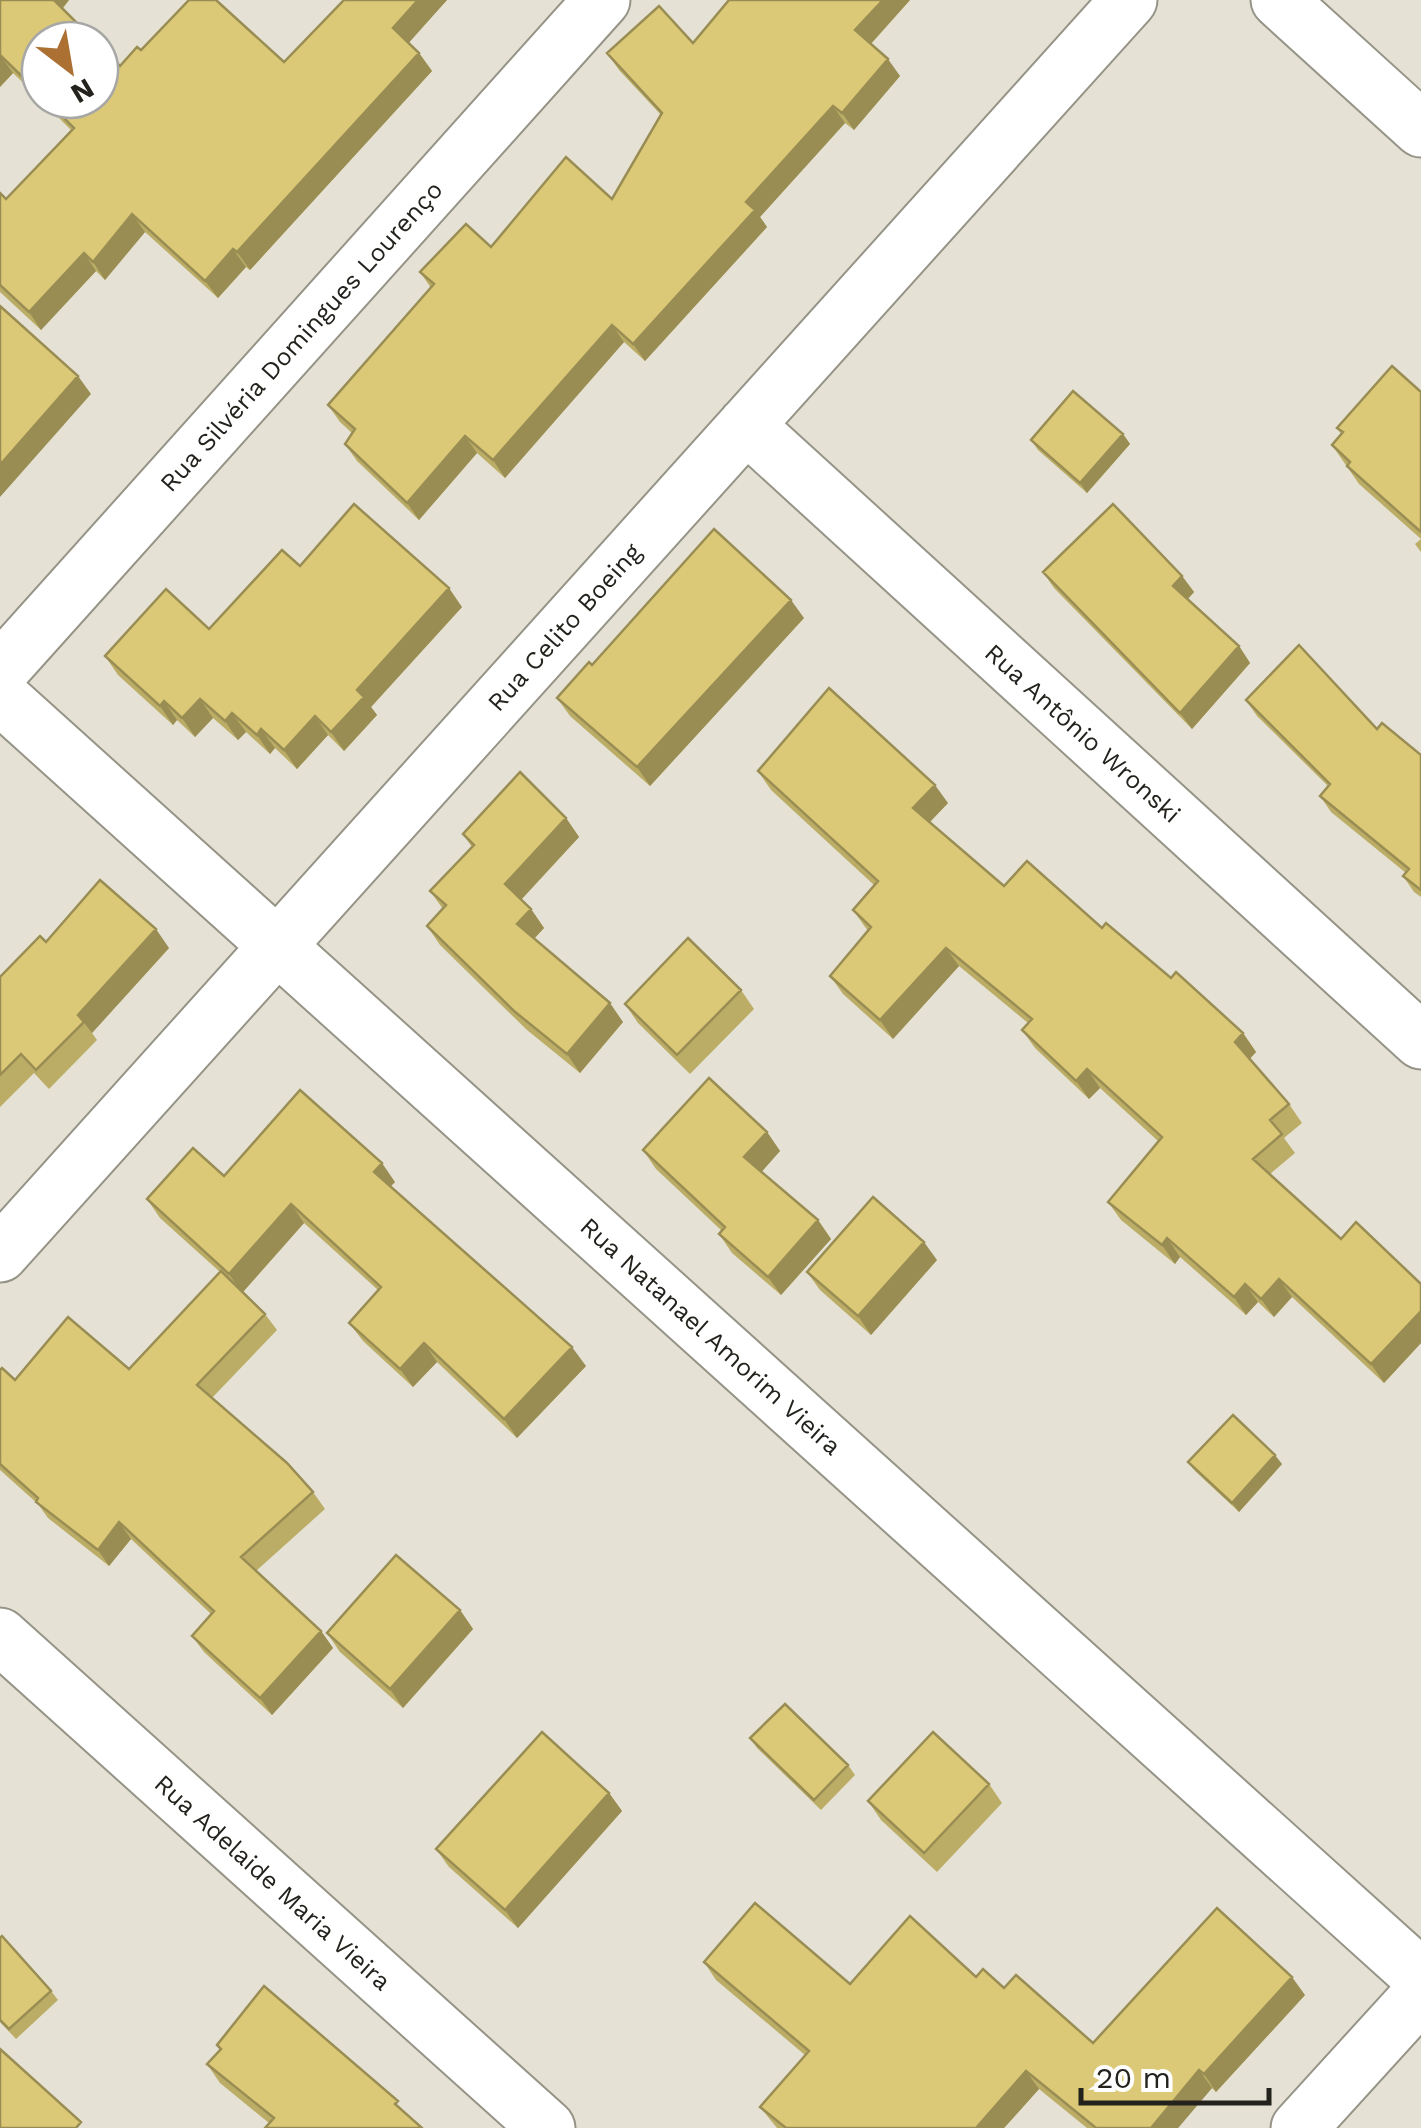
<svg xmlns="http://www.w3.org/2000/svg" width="1421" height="2128" viewBox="0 0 1421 2128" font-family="'Work Sans',sans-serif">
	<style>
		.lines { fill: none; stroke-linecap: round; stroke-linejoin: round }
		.street-casing { stroke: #969487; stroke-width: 59 }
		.secondary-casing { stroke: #969487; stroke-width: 59 }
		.street { stroke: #fff; stroke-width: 55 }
		.secondary { stroke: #fff; stroke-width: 55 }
		.wall { fill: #bcad66 }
		.shaded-wall { fill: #998d53 }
		.building { fill: #dbc977; stroke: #998d53; stroke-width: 2.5 }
		.labels { text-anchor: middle; stroke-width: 10; stroke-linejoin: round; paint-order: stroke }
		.street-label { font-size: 25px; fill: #23221d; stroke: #fff }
	</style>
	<rect width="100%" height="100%" fill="#e5e2d5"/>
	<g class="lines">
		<!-- street casing -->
		<g class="street-casing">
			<path id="street" d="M1279 0 1421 129
				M746 425 1421 1041
				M0 671 602 0
				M0 696 1421 1977
				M0 1254 1129 0
				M0 1636 547 2128"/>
		</g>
		<!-- secondary casing -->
		<g class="secondary-casing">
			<path id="secondary" d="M1299 2128 1421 1994"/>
		</g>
		<!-- street -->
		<use href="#street" class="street"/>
		<!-- secondary -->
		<use href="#secondary" class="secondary"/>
	</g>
	<!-- wall -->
	<path class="wall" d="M0 0H69L40 40V99L13 73 0 87Z
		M344 0H447L408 43 419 53 432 71 250 270 246 267 218 298 145 232 105 280 96 271 41 330 0 292V193L6 199 71 130 41 100H100L120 66 141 50 284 62Z
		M729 0H910L871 44 900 76 854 130 845 123 760 217 767 227 645 361 624 342 505 478 477 453 419 520 357 461 345 444 352 433 340 422 328 405 431 288 420 272 491 247 612 199 661 115 619 70 607 53 693 43Z
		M1421 392V552L1415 544 1421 539 1359 484 1332 445 1341 434 1337 428Z
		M1123 434 1130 444 1087 493 1038 450 1031 440Z
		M300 566 462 607 371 707 377 715 344 751 328 735 297 769 275 748 270 754 246 732 238 740 213 718 195 737 177 720 173 725 118 675 105 656 209 629Z
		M1043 572 1182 576 1194 592 1188 599 1239 646 1250 663 1192 729 1054 588Z
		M804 618 650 786 570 716 557 698 592 665Z
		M1246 700 1377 729 1421 755V897L1414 892 1403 876 1406 873 1331 812 1320 796 1328 786 1257 716Z
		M758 771 948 803 930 822 1004 886 1102 928 1243 1033 1256 1052 1249 1059 1289 1104 1302 1123 1284 1138 1295 1153 1270 1174 1341 1239 1421 1284V1343L1384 1383 1292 1297 1274 1317 1258 1302 1246 1315 1180 1257 1175 1264 1121 1220 1108 1202 1158 1141 1100 1088 1089 1099 1035 1048 1022 1030 1028 1023 959 966 893 1039 843 994 830 976 868 931 853 910 874 885 771 790Z
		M566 818 579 837 521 900 531 909 544 928 534 939 623 1022 580 1073 527 1030 440 945 427 926 443 909 430 891 472 847 463 834Z
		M46 942 169 948 92 1033 97 1040 49 1089 34 1073 0 1107V977Z
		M741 990 754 1009 690 1074 638 1023 625 1004Z
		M767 1132 780 1151 761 1171 818 1220 831 1239 781 1295 732 1253 719 1234 722 1231 656 1169 643 1150Z
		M224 1176 395 1182 391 1186 586 1366 517 1438 437 1362 413 1387 363 1341 349 1323 378 1290 304 1223 243 1292 265 1314 277 1330 212 1398 313 1492 325 1509 256 1571 321 1631 333 1648 272 1715 204 1652 192 1636 211 1614 131 1539 109 1566 48 1518 38 1504 0 1470V1370L15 1380 129 1369 220 1272 160 1218 147 1199Z
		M937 1260 871 1335 820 1290 807 1272Z
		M1188 1462 1282 1464 1239 1512 1195 1471Z
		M460 1610 473 1629 403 1708 340 1652 327 1633Z
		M750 1738 848 1765 855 1775 821 1810 757 1748Z
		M989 1784 1002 1803 937 1872 881 1820 868 1801Z
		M609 1793 622 1811 518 1928 449 1867 436 1849Z
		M0 1938 51 1991 58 2000 16 2039 0 2022Z
		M704 1962 850 1984 976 1977 1004 1988 1093 2043 1305 1995 1216 2092 1212 2088 1178 2128H1087L1039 2089 1004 2128H777L760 2107 805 2055 716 1980Z
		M217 2045 398 2101 269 2123 220 2083 207 2064 220 2050Z"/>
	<!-- shaded-wall -->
	<path class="shaded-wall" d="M52 0H69L60 11Z
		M418 0H447L406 46 393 28Z
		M883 0H910L867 48 855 30Z
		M419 53 432 71 250 270 237 252Z
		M0 55 13 73 0 87Z
		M888 59 900 76 854 130 842 113Z
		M833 106 845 123 760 217 767 227 645 361 633 344 746 202Z
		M132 214 145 232 105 280 93 262Z
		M233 249 246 267 218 298 205 281Z
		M84 253 96 271 41 330 29 312Z
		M612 325 624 342 505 478 493 460Z
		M78 376 91 394 0 497V465Z
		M1123 434 1130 444 1087 493 1080 483Z
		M465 436 477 453 419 520 407 503Z
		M1182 576 1194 592 1185 602 1173 586Z
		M449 588 462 607 371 707 377 715 344 751 331 732 357 690Z
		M791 600 804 618 650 786 637 767Z
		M1239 646 1250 663 1192 729 1180 713Z
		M200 699 213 718 195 737 182 718Z
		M164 701 177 720 173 725 160 706Z
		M232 713 246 732 238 740 225 721Z
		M315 716 328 735 297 769 284 750Z
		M261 729 275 748 270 754 257 735Z
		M935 785 948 803 926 826 913 808Z
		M566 818 579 837 518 903 505 884Z
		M531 909 544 928 530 943 517 924Z
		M156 929 169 948 92 1033 78 1015Z
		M946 948 959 966 893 1039 880 1020Z
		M610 1003 623 1022 580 1073 567 1054Z
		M1243 1033 1256 1052 1248 1061 1235 1042Z
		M1087 1069 1100 1088 1089 1099 1076 1081Z
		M767 1132 780 1151 758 1176 744 1157Z
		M382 1163 395 1182 387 1190 374 1172Z
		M291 1204 304 1223 242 1293 229 1274Z
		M818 1220 831 1239 781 1295 768 1277Z
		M1167 1238 1180 1257 1175 1264 1162 1245Z
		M924 1242 937 1260 871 1335 858 1316Z
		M1279 1279 1292 1297 1274 1317 1261 1299Z
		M1245 1284 1258 1302 1246 1315 1234 1297Z
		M1421 1311V1343L1384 1383 1371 1364Z
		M424 1343 437 1362 413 1387 400 1369Z
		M572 1347 586 1366 517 1438 504 1419Z
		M1275 1455 1282 1464 1239 1512 1232 1503Z
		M119 1522 131 1539 109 1566 98 1550Z
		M460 1610 473 1629 403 1708 390 1689Z
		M321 1631 333 1648 272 1715 260 1698Z
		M609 1793 622 1811 518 1928 505 1910Z
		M1292 1977 1305 1995 1216 2092 1204 2074Z
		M1199 2070 1212 2088 1178 2128H1151Z
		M1026 2071 1039 2089 1004 2128H976Z"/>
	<!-- building -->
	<path class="building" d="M0 0H54L94 40H40V94L0 55Z
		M189 0H216L284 62 344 0H418L393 28 419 53 237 252 233 249 205 281 132 214 93 262 84 253 29 312 0 285V193L6 199 74 128 46 100H100V46L120 66 137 47 141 50Z
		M729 0H883L855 30 888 59 842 113 833 106 746 202 755 210 633 344 612 325 493 460 465 436 407 503 345 444 355 429 328 405 434 284 420 272 466 224 491 247 566 157 612 199 662 113 607 53 659 6 693 43Z
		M0 306 78 376 0 465Z
		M1392 366 1421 392V532L1347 466 1350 462 1332 445 1343 432 1337 428Z
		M1073 391 1123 434 1080 483 1031 440Z
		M354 504 449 588 357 690 364 697 331 732 315 716 284 750 261 729 257 735 232 713 225 721 200 699 182 718 164 701 160 706 105 656 166 589 209 629 282 550 300 566Z
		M1113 504 1182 576 1173 586 1239 646 1180 713 1043 572Z
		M714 529 791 600 637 767 557 698 589 662 592 665Z
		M1299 645 1377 729 1382 723 1421 755V890L1403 876 1409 869 1320 796 1330 784 1246 700Z
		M829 688 935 785 913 808 1004 886 1027 861 1102 928 1106 923 1171 978 1176 972 1243 1033 1235 1042 1289 1104 1270 1120 1282 1134 1253 1159 1341 1239 1356 1222 1421 1284V1311L1371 1364 1279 1279 1261 1299 1245 1284 1234 1297 1167 1238 1162 1245 1108 1202 1162 1137 1087 1069 1076 1081 1022 1030 1032 1019 946 948 880 1020 830 976 871 927 853 910 878 881 758 771Z
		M520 772 566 818 505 884 531 909 517 924 610 1003 567 1054 514 1011 427 926 446 905 430 891 474 845 463 834Z
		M100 880 156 929 78 1015 84 1022 36 1070 21 1054 0 1075V977L40 936 46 942Z
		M688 938 741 990 677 1055 625 1004Z
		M709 1078 767 1132 744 1157 818 1220 768 1277 719 1234 725 1227 643 1150Z
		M300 1090 382 1163 374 1172 572 1347 504 1419 424 1343 400 1369 349 1323 381 1287 291 1204 229 1274 147 1199 193 1148 224 1176Z
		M873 1197 924 1242 858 1316 807 1272Z
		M221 1271 265 1314 197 1385 287 1463 313 1492 241 1557 321 1631 260 1698 192 1636 214 1611 119 1522 98 1550 36 1502 38 1498 0 1464V1370L2 1368 15 1380 68 1317 129 1369Z
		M1233 1415 1275 1455 1232 1503 1188 1462Z
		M396 1555 460 1610 390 1689 327 1633Z
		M785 1704 848 1765 814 1800 750 1738Z
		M542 1732 609 1793 505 1910 436 1849Z
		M933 1732 989 1784 924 1853 868 1801Z
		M755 1903 850 1984 910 1916 976 1977 983 1969 1004 1988 1016 1975 1093 2043 1217 1908 1292 1977 1204 2074 1199 2070 1151 2128H1096L1026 2071 976 2128H786L760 2107 809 2051 704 1962Z
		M2 1936 51 1991 9 2029 0 2020V1938Z
		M264 1986 398 2101 395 2104 422 2128H265L274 2118 207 2064 221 2049 217 2045Z
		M0 2049 81 2122 76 2128H0Z"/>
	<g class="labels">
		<!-- street labels -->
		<g class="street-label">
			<text transform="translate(301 336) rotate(-48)" y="9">Rua Silvéria Domingues Lourenço</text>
			<text transform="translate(564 627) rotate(-48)" y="9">Rua Celito Boeing</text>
			<text transform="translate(1083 733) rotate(42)" y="9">Rua Antônio Wronski</text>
			<text transform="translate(711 1336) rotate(42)" y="9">Rua Natanael Amorim Vieira</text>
			<text transform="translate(273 1882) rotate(42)" y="9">Rua Adelaide Maria Vieira</text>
		</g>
	</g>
	<!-- north arrow -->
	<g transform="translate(70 70) rotate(149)"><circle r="48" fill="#ffffff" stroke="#a7a7a5" stroke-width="2.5"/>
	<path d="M0-8L18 38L0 25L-18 38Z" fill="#ac7033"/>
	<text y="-15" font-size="28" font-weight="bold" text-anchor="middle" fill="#23221d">N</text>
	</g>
	<!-- scale -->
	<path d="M1081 2088v15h188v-15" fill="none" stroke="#23221d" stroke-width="5"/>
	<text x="1096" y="2088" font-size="30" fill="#23221d" stroke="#ffffff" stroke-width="8" paint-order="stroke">20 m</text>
</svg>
